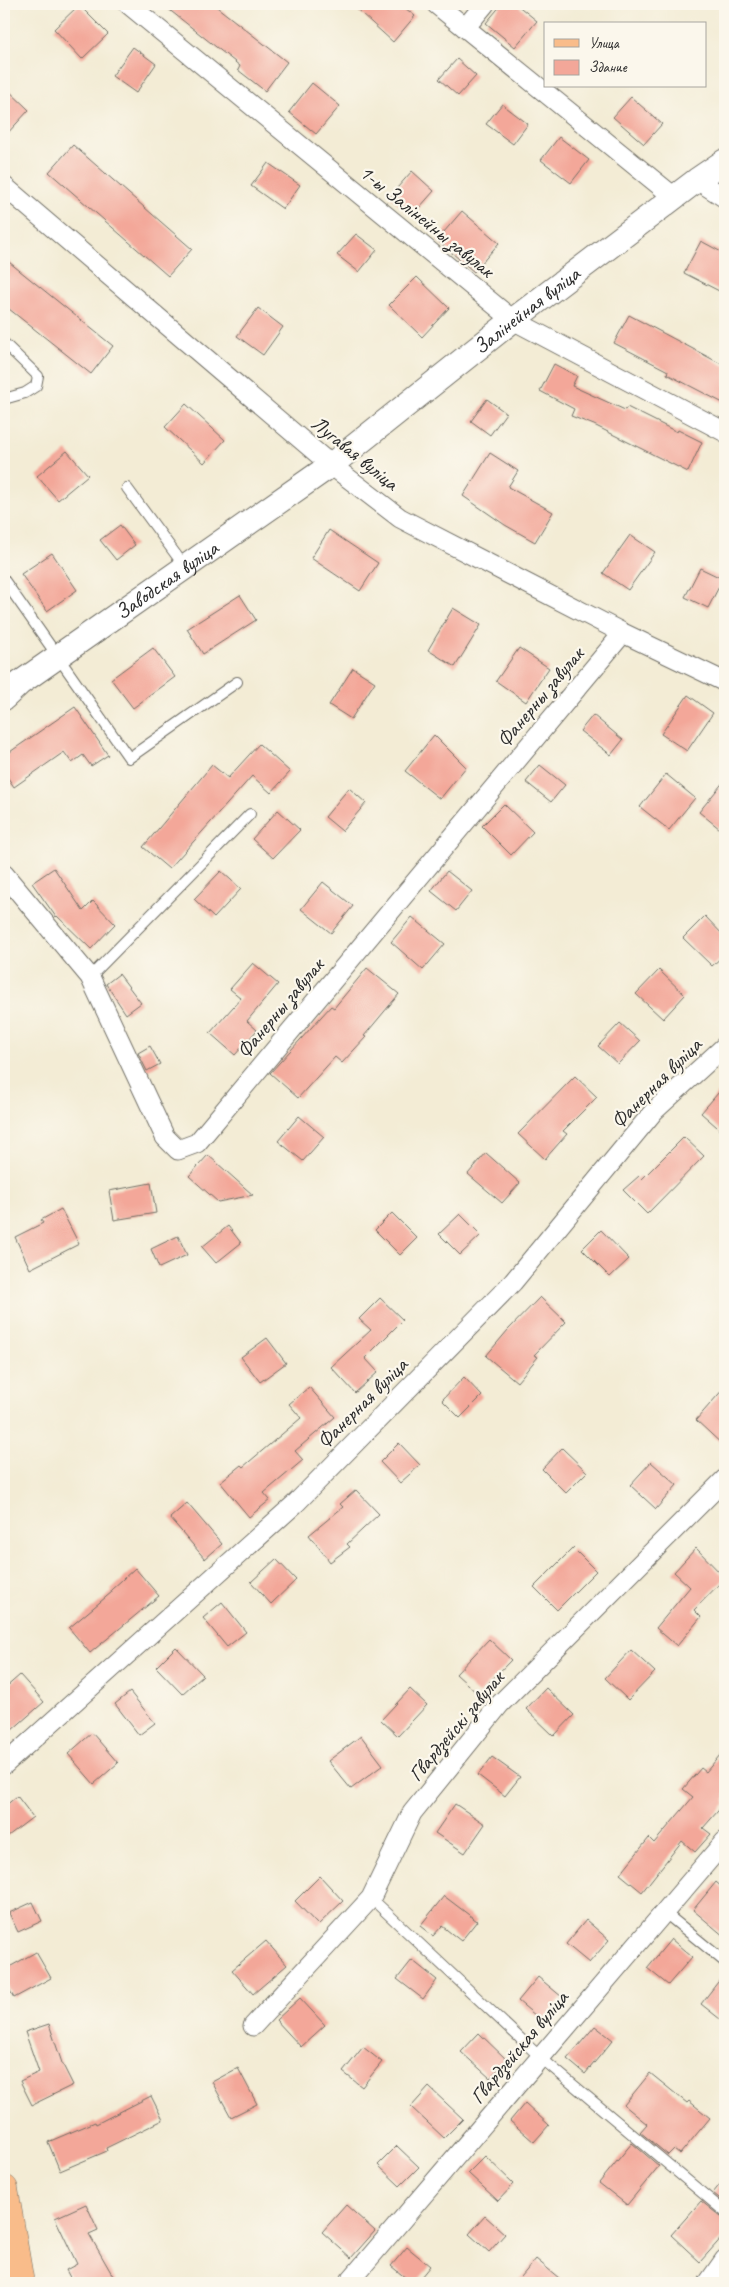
<svg xmlns="http://www.w3.org/2000/svg" width="729" height="2287" viewBox="0 0 729 2287" font-family="Caveat,sans-serif">
	<style>
		.building { fill: #f3a799 }
		.lines { fill: none; stroke-linecap: round; stroke-linejoin: round }
		.service-casing { stroke: #716f66; stroke-width: 12 }
		.minor-casing { stroke: #716f66; stroke-width: 21 }
		.tertiary-casing { stroke: #716f66; stroke-width: 26 }
		.primary-casing { stroke: #716f66; stroke-width: 29 }
		.service { stroke: #fff; stroke-width: 10 }
		.minor { stroke: #fff; stroke-width: 19 }
		.tertiary { stroke: #fff; stroke-width: 24 }
		.primary { stroke: #f9bc8a; stroke-width: 28 }
		.labels { text-anchor: middle; stroke-width: 4.5; stroke-linejoin: round; paint-order: stroke }
		.street-label { font-size: 21px; fill: #2b2b2b; stroke: #fbf7ec }
	</style>
	<rect width="100%" height="100%" fill="#fbf7ec"/>
	<filter id="ink" filterUnits="userSpaceOnUse"><feTurbulence type="fractalNoise" baseFrequency=".02" numOctaves="2"/><feDisplacementMap in="SourceGraphic" scale="10" xChannelSelector="R" yChannelSelector="G"/><feConvolveMatrix kernelMatrix="1 2 1 2 8 2 1 2 1" color-interpolation-filters="sRGB"/></filter>
	<filter id="wash" filterUnits="userSpaceOnUse"><feTurbulence type="fractalNoise" baseFrequency=".0096" numOctaves="4" result="noise"/><feDisplacementMap in="SourceGraphic" scale="20" xChannelSelector="R" yChannelSelector="G"/><feGaussianBlur stdDeviation="1.12" result="paint"/><feColorMatrix in="noise" values="0 0 0 0 0 0 0 0 0 0 0 0 0 0 0 0 0 1.4 0 .05"/><feComposite in="paint" operator="in"/></filter>
	<g filter="url(#wash)">
		<rect width="100%" height="100%" fill="#f3ecd5"/>
		<g id="blocks">
			<!-- building -->
			<path class="building" d="M162 4H213L287 62 265 91 238 70 240 66Z
				M351 4H400L415 16 393 42Z
				M502 4H516L537 21 515 47 486 23Z
				M79 5 108 34 82 59 54 29Z
				M133 47 156 64 136 93 112 76Z
				M457 59 476 76 458 96 439 79Z
				M312 83 340 106 316 134 289 112Z
				M4 86 29 110 4 137Z
				M631 97 662 124 644 144 613 117Z
				M502 104 528 124 513 144 486 124Z
				M559 137 589 160 571 183 541 160Z
				M73 145 192 249 168 276 49 172Z
				M268 163 300 185 283 209 251 186Z
				M412 171 434 191 412 216 390 196Z
				M462 211 499 243 474 272 437 240Z
				M356 234 377 250 359 272 337 255Z
				M701 241 725 254V294L684 273Z
				M4 258 113 346 91 374 4 305Z
				M417 277 449 308 422 337 389 305Z
				M258 308 283 327 263 355 237 336Z
				M629 315 725 366V404L667 374 668 371 614 343Z
				M554 364 577 376 572 386 625 410 627 407 677 432 678 430 702 442 688 472 594 425 571 416 574 409 540 391Z
				M487 399 506 413 490 435 471 421Z
				M186 404 225 440 204 463 165 427Z
				M67 451 88 475 58 500 37 476Z
				M490 453 518 471 508 487 553 512 535 542 505 525 463 496Z
				M120 525 135 545 116 560 100 540Z
				M329 530 378 563 360 591 311 558Z
				M630 535 655 552 628 590 603 573Z
				M52 553 77 590 47 611 21 574Z
				M700 568 723 579 708 608 685 597Z
				M240 595 256 620 203 654 187 629Z
				M453 608 481 625 455 667 428 650Z
				M153 648 175 677 133 708 111 679Z
				M519 648 549 668 526 702 496 681Z
				M353 668 375 682 351 719 329 705Z
				M688 695 713 713 687 751 661 734Z
				M75 707 108 755 91 766 83 755 72 763 64 752 14 787 4 772V756Z
				M593 715 623 740 611 755 580 731Z
				M434 735 466 767 440 799 405 771Z
				M259 744 290 772 271 793 252 776 169 869 143 847 212 765 228 778Z
				M540 765 565 785 551 802 526 782Z
				M666 774 695 798 669 830 640 807Z
				M725 780V833L699 812Z
				M349 788 366 803 342 831 325 817Z
				M504 804 533 832 511 855 482 826Z
				M278 810 300 830 273 858 252 839Z
				M54 868 83 911 93 901 115 924 91 949 57 916 56 917 32 883Z
				M221 871 241 889 214 918 194 899Z
				M447 871 472 891 456 911 431 891Z
				M323 882 353 906 331 933 301 909Z
				M705 916 725 937V954L712 966 683 938Z
				M412 917 445 944 423 970 391 942Z
				M253 963 278 984 247 1021 257 1030 235 1055 210 1033 241 998 230 989Z
				M367 968 399 994 364 1036 366 1037 342 1063 335 1057 298 1098 270 1073 331 1006 334 1008Z
				M659 970 685 995 663 1019 636 994Z
				M119 974 141 1003 126 1014 106 984Z
				M620 1023 640 1041 618 1064 598 1046Z
				M150 1046 160 1064 147 1071 138 1053Z
				M575 1076 597 1097 563 1131 567 1134 545 1159 518 1134Z
				M725 1085V1134L701 1113Z
				M299 1116 324 1137 303 1161 278 1141Z
				M684 1137 704 1156 647 1214 623 1190 639 1176 642 1179Z
				M486 1153 520 1183 502 1203 468 1174Z
				M208 1155 253 1195 218 1202 189 1176Z
				M151 1183 156 1213 114 1220 109 1191Z
				M61 1209 79 1244 30 1269 15 1237 43 1223 41 1220Z
				M392 1213 417 1238 400 1255 375 1230Z
				M460 1214 481 1235 460 1255 439 1234Z
				M228 1226 241 1243 216 1263 202 1247Z
				M601 1230 629 1259 610 1277 582 1249Z
				M178 1236 187 1255 159 1268 151 1249Z
				M540 1297 566 1322 534 1355 538 1357 517 1382 486 1356 508 1330Z
				M380 1298 403 1320 365 1358 378 1372 355 1393 331 1367 371 1330 359 1319Z
				M267 1338 286 1363 260 1382 241 1357Z
				M464 1377 482 1396 460 1418 442 1400Z
				M309 1387 335 1417 295 1451 303 1460 264 1493 270 1500 249 1517 220 1482 241 1465 243 1467 301 1418 289 1404Z
				M725 1387V1447L696 1420Z
				M399 1443 420 1465 400 1483 380 1462Z
				M562 1448 587 1472 566 1493 542 1469Z
				M651 1462 677 1485 656 1509 630 1485Z
				M356 1490 379 1514 347 1544 350 1547 330 1562 309 1535 343 1507 340 1504Z
				M187 1503 222 1544 205 1559 170 1518Z
				M573 1548 596 1571 557 1610 534 1587Z
				M696 1548 725 1578 694 1610 701 1617 677 1646 656 1628 690 1587 674 1572Z
				M276 1559 296 1580 271 1604 251 1582Z
				M135 1568 159 1596 90 1653 69 1628 112 1592 111 1590Z
				M222 1602 246 1632 227 1647 203 1618Z
				M489 1639 511 1660 478 1694 456 1674Z
				M176 1647 203 1675 182 1694 156 1667Z
				M631 1650 655 1672 628 1700 605 1678Z
				M20 1675 44 1702 12 1730 4 1720V1689Z
				M546 1688 574 1715 554 1736 526 1709Z
				M410 1689 427 1705 398 1736 381 1720Z
				M130 1692 155 1723 139 1735 115 1704Z
				M92 1733 118 1763 94 1784 68 1754Z
				M361 1736 383 1765 351 1789 328 1761Z
				M725 1749V1803L703 1828 711 1834 695 1852 682 1841 642 1892 620 1874 649 1838 654 1843 693 1797 683 1789 701 1768 706 1772Z
				M492 1757 520 1777 505 1796 478 1775Z
				M17 1796 33 1817 4 1839V1807Z
				M455 1804 485 1824 465 1853 435 1833Z
				M320 1876 343 1901 318 1925 295 1901Z
				M716 1882 725 1890V1937L693 1910Z
				M444 1896 477 1921 461 1941 442 1926 433 1936 420 1926Z
				M33 1902 42 1921 18 1932 9 1913Z
				M586 1920 609 1940 589 1963 566 1944Z
				M671 1939 692 1957 668 1985 647 1968Z
				M266 1941 287 1965 253 1994 232 1970Z
				M36 1952 51 1978 14 1998 4 1980V1970Z
				M412 1960 437 1980 423 1999 397 1979Z
				M725 1973V2023L701 2004Z
				M538 1977 562 1997 542 2021 518 2001Z
				M300 1998 325 2025 301 2047 276 2020Z
				M49 2024 62 2063 73 2085 32 2105 20 2081 39 2072 25 2032Z
				M595 2026 613 2040 585 2074 567 2059Z
				M479 2033 507 2060 490 2078 461 2052Z
				M363 2047 382 2062 362 2087 343 2072Z
				M238 2068 257 2104 231 2117 212 2082Z
				M650 2073 687 2103 689 2101 710 2118 680 2154 674 2149 668 2155 640 2132 647 2124 624 2105Z
				M429 2087 463 2119 444 2138 411 2107Z
				M151 2096 163 2120 106 2148 107 2151 60 2171 48 2142 95 2122 96 2124Z
				M525 2103 549 2125 534 2142 510 2121Z
				M632 2143 659 2166 627 2205 599 2183Z
				M397 2146 419 2167 400 2186 378 2165Z
				M485 2156 514 2184 498 2201 468 2173Z
				M725 2178V2203L713 2193Z
				M701 2201 721 2217 725 2219V2234L700 2262 671 2235Z
				M86 2204 98 2230 89 2234 117 2283H73L66 2270 77 2264 55 2218Z
				M346 2205 375 2231 351 2258 322 2232Z
				M485 2216 505 2234 489 2252 469 2234Z
				M407 2247 430 2266 416 2283H412L391 2266Z
				M536 2259 565 2283H516Z"/>
		</g>
	</g>
	<g filter="url(#ink)">
		<use href="#blocks" fill-opacity="0" stroke="#716f66" stroke-width="1"/>
		<g class="lines">
			<!-- service casing -->
			<g class="service-casing">
				<path id="service" d="M4 343 38 376 36 386 25 393 4 399
					M127 488 185 567
					M4 580 129 758 237 682
					M90 977 250 814
					M371 1898 540 2057 725 2212
					M664 1912 725 1962"/>
			</g>
			<!-- minor casing -->
			<g class="minor-casing">
				<path id="minor" d="M128 4 513 320 725 432
					M436 4 674 197
					M465 28 485 4
					M697 180 725 198
					M4 186 331 465 400 518 623 633 725 682
					M4 874 90 977 165 1137 178 1150 197 1143 623 633
					M4 1765 296 1503 513 1282 654 1111 725 1046
					M253 2026 371 1898 412 1813 500 1704 725 1479
					M348 2283 725 1841
					M708 2283 725 2259"/>
			</g>
			<!-- tertiary casing -->
			<g class="tertiary-casing">
				<g id="tertiary">
					<path id="s1" d="M4 698 20 683 331 465 513 320 697 180 725 161"/>
				</g>
			</g>
			<!-- primary casing -->
			<g class="primary-casing">
				<path id="primary" d="M4 2189 20 2283"/>
			</g>
			<!-- service -->
			<use href="#service" class="service"/>
			<!-- minor -->
			<use href="#minor" class="minor"/>
			<!-- tertiary -->
			<use href="#tertiary" class="tertiary"/>
			<!-- primary -->
			<use href="#primary" class="primary"/>
		</g>
	</g>
	<g class="labels">
		<!-- street labels -->
		<g class="street-label">
			<text transform="translate(427 221) rotate(39)" y="7">1-ы Залінейны завулак</text>
			<text dy="7" stroke="none"><textPath href="#s1" startOffset="651">Залінейная вуліца</textPath></text>
			<text transform="translate(355 453) rotate(39)" y="7">Лугавая вуліца</text>
			<text dy="7" stroke="none"><textPath href="#s1" startOffset="201">Заводская вуліца</textPath></text>
			<text transform="translate(540 697) rotate(-50)" y="7">Фанерны завулак</text>
			<text transform="translate(280 1008) rotate(-50)" y="7">Фанерны завулак</text>
			<text transform="translate(656 1083) rotate(-45)" y="7">Фанерная вуліца</text>
			<text transform="translate(362 1403) rotate(-45)" y="7">Фанерная вуліца</text>
			<text transform="translate(456 1726) rotate(-50)" y="7">Гвардзейскі завулак</text>
			<text transform="translate(519 2047) rotate(-50)" y="7">Гвардзейская вуліца</text>
		</g>
	</g>
	<!-- margin -->
	<rect width="729" height="2287" fill="none" stroke="#fbf7ec" stroke-width="20"/>
	<!-- legend -->
	<rect x="544" y="22" width="162" height="65" fill="#fbf7ec" stroke="#a8a59f"/>
	<rect x="554" y="39" width="25" height="8" fill="#f9bc8a" stroke="#a8a59f"/>
	<text x="589" y="48" font-size="15" fill="#2b2b2b">Улица</text>
	<rect x="554" y="60" width="25" height="15" fill="#f3a799" stroke="#a8a59f"/>
	<text x="589" y="72" font-size="15" fill="#2b2b2b">Здание</text>
</svg>
